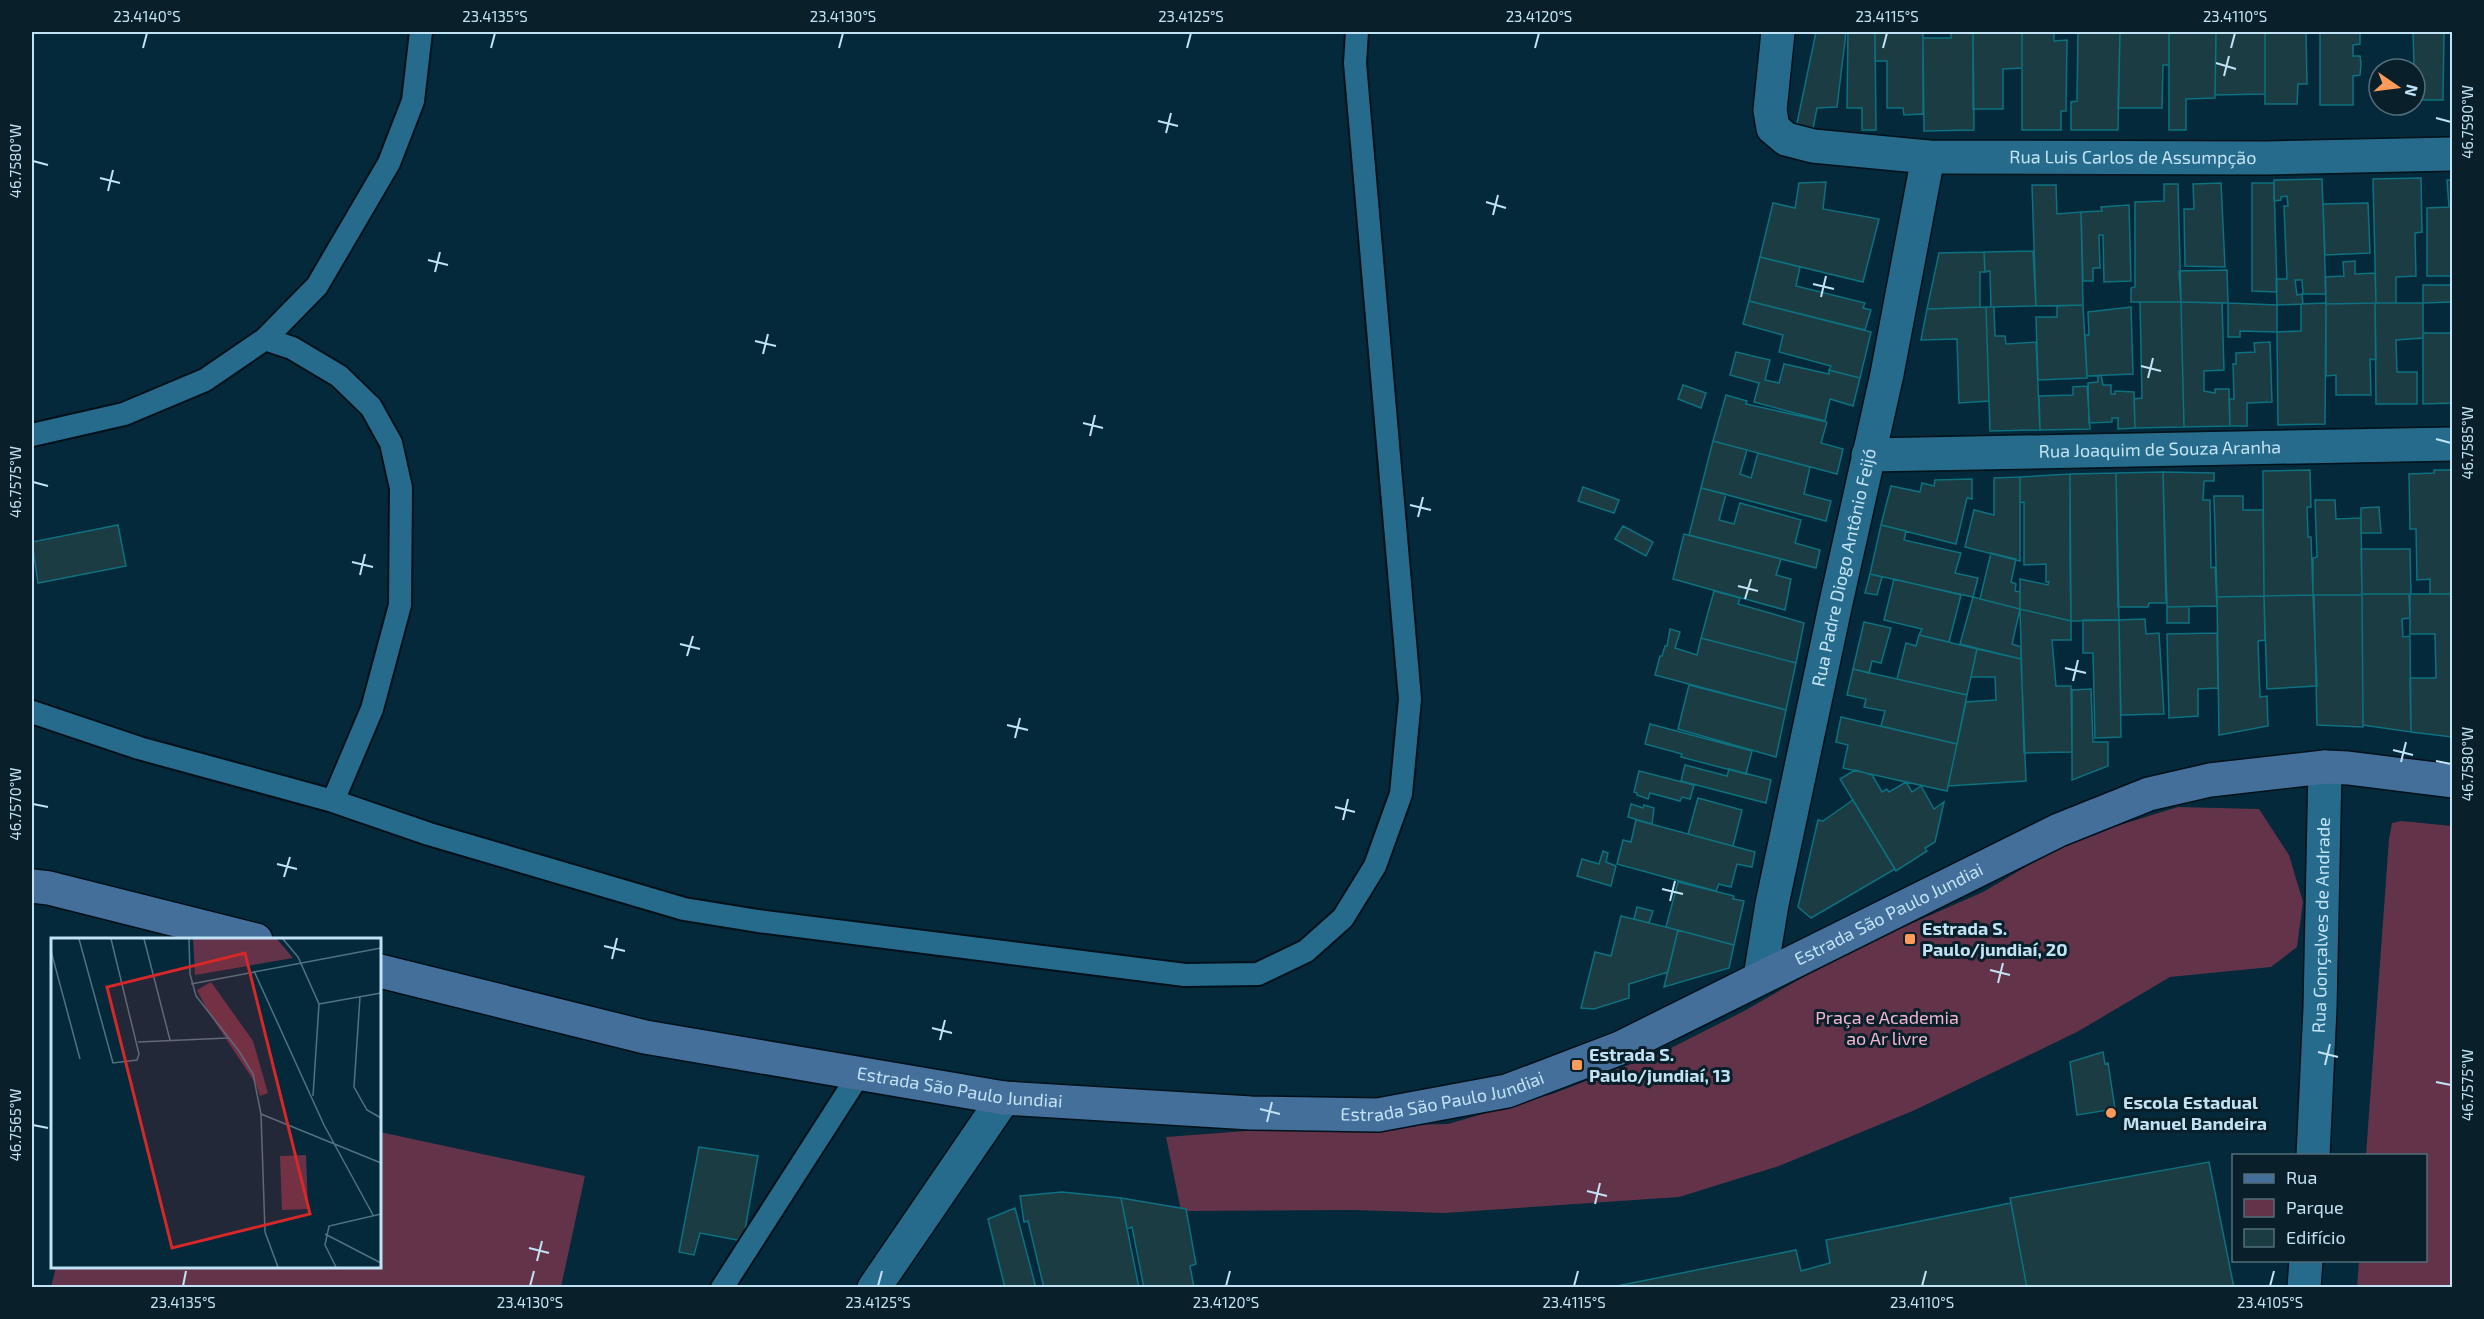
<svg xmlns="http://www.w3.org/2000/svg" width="2484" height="1319" viewBox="0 0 2484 1319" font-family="'Exo 2',sans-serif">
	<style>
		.green { fill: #633349 }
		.building { fill: #1b3c43; stroke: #0d7180; stroke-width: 1.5 }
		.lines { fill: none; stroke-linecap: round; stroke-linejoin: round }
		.lane-casing { stroke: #00111a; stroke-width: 26 }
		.street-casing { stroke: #00111a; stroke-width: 36 }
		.secondary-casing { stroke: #00111a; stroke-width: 36 }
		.lane { stroke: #266b8b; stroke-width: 22 }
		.street { stroke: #266b8b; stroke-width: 33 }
		.secondary { stroke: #436f9a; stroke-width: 33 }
		.ticks { fill: none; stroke: #c2e3f5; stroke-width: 2 }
		.poi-dot { fill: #ff9b5a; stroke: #091f29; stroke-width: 2 }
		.labels { text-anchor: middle; stroke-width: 6; stroke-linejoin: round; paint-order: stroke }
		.street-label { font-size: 18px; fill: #c2e3f5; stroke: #091f29 }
		.poi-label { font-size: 18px; font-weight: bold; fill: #c2e3f5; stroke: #091f29; text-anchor: start }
		.park-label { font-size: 18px; fill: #f3b5cf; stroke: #091f29 }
		.inset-road { fill: none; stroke: #4f7385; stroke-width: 1.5 }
		.view { fill: #d62828; fill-opacity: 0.15; stroke: #d62828; stroke-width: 3 }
		.inset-edge { fill: none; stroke: #c2e3f5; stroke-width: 3 }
		.neatline { fill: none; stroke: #c2e3f5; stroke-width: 2 }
		.ticks-label { font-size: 15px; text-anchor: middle; fill: #c2e3f5 }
	</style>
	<rect width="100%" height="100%" fill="#03293a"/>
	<!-- green -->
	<path class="green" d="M2178 807 2259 809 2289 855 2303 902 2297 947 2271 967 2170 977 2077 1032 1915 1110 1779 1166 1679 1197 1445 1213 1354 1210 1181 1211 1166 1137 1287 1128 1448 1124 1552 1094 1665 1051 1744 1011 1849 951 1983 892 2056 849 2113 827Z
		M2401 821 2452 826V1287H2357L2359 1261 2426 1260V1156L2366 1155 2389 839 2392 823Z
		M380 1132 585 1176 561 1287H51L56 1267 380 1266Z"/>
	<!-- building -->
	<path class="building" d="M1816 32H1846L1837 107 1817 108 1813 129 1796 128Z
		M1848 32H1875L1876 130H1862V108H1847Z
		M1875 32H1923V114L1904 115 1903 108H1887V61H1875Z
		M1951 32H1973L1974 130 1924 131 1923 38H1951Z
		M1973 32H2022V68L2003 69V109H1973Z
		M2022 32H2054V41L2067 40 2066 111H2061V130H2022Z
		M2078 32H2120L2118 130H2071V102L2077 101Z
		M2120 32H2169V65H2163L2162 108H2118Z
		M2216 32 2215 98 2186 99V130H2169V33Z
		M2216 32H2265V94L2215 95Z
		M2265 32H2306L2307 84H2298L2297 104H2265Z
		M2320 32H2360V44L2353 45V56H2360L2361 64 2360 75 2353 76V105H2320Z
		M2413 32H2444L2443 100H2415Z
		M2421 178 2422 232 2415 233 2416 276 2396 277V303H2376L2373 179Z
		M2322 179 2326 294H2303L2302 280H2295L2297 295 2302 294 2303 304 2277 305 2276 279H2287L2284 206H2288L2287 196 2281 197V200L2274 201V180Z
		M2447 180H2452V276H2427V208L2449 207Z
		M1826 182 1823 209 1879 219 1863 282 1760 257 1773 203 1795 208 1799 183Z
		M2221 183 2225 267 2185 266 2184 209H2194L2193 184Z
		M2252 183H2274L2277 292 2252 291Z
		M2164 184H2178L2181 302H2131V288L2135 287V202L2164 201Z
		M2032 185H2056L2057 214 2081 212 2083 305 2036 306Z
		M2368 203 2370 253 2325 255 2323 204Z
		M2129 205 2131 281 2104 282 2103 235H2099L2100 268H2093V281H2083L2081 212 2102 211 2101 207Z
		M2033 251 2036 306 1991 307 1990 271 1985 272 1984 252Z
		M1984 252 1985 272H1980V307L1927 309 1939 253Z
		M1760 257 1800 267 1796 286 1865 303 1863 308 1871 310 1865 330 1749 301Z
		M2355 261V274L2375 273 2376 303 2326 304 2325 277 2344 276 2343 262Z
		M2227 270 2228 303 2181 302 2179 271Z
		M2423 285H2452V302L2423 303Z
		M1749 301 1871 332 1860 378 1829 370 1831 366 1779 352 1783 335 1743 324Z
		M2140 302H2181L2184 427 2135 428 2134 399 2142 398Z
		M2181 302 2222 303 2224 370 2204 371V391L2215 393V389H2229L2230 426 2184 427Z
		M2228 303 2277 305V332L2240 331V337H2228Z
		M2326 303 2325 424 2278 425 2277 332 2301 331V304Z
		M2375 303H2423V338L2396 340 2397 372H2417V404H2376Z
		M2375 303 2376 360 2370 359 2371 395H2336V375L2326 376V304Z
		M2083 305 2087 378 2038 380 2036 317H2057V306Z
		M1986 307 1989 401 1959 403 1957 339 1921 340 1927 309Z
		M1986 307H1994L1995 336H2005L2006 344 2036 342 2040 430 1990 431Z
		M2131 307 2133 374 2087 376 2085 335H2089L2088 312Z
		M2423 333H2452V403L2423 404Z
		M2270 342 2272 402 2247 403V426H2230L2229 399H2234L2233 364H2236V353L2255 352 2254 343Z
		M1736 352 1770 360 1765 380 1779 383 1784 364 1829 374V370L1860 378 1853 406 1830 399 1825 421 1754 402 1759 383 1730 375Z
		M2101 375 2103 385H2111V394H2115V391L2134 392 2135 428 2118 429V418H2112V422L2089 423 2088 383 2098 382V376Z
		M1683 385 1706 393 1701 408 1678 399Z
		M2087 386 2090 429 2040 430 2039 396 2073 395V387Z
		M1726 395 1747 401 1746 404 1827 422 1821 443 1843 449 1837 474 1713 441Z
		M1713 441 1747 450 1740 474 1751 478 1758 453 1810 467 1804 494 1831 501 1826 521 1701 488Z
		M2310 470 2311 507H2307L2308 537H2311L2313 595 2264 596 2263 471Z
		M2434 470H2452V594H2430V579L2417 580 2416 529H2410L2409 474 2434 473Z
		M2163 472 2166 603H2149L2148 607H2118L2116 473Z
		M2163 472 2214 473V481H2204L2203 500H2210L2211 568 2215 567 2217 606 2167 607Z
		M2116 473 2119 620 2071 621 2070 474Z
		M2070 474V561L2071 621 2020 609V579L2048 585 2049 582H2046V564L2024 565V502L2020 503V477Z
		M2020 477V561L1965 547 1974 510 1994 515V478Z
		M1972 479V499L1967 498 1956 544 1881 525 1891 486 1920 492 1922 483 1934 486 1935 480Z
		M1583 487 1619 500 1614 513 1578 501Z
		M1701 488 1726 494 1719 520 1734 524 1740 503 1801 520 1795 543 1820 550 1816 568 1689 535Z
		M2214 496H2243V510H2263L2264 596 2217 597Z
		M2315 500H2335L2336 519 2361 518 2362 595H2313V558L2317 557Z
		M2379 507 2381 533H2361V508Z
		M118 525 126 566 38 583 32 542Z
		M1881 525 1906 531 1904 540 1961 553 1955 573 1978 578 1973 597 1870 574Z
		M1623 526 1653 542 1646 556 1615 539Z
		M1684 534 1781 559 1776 575 1791 579 1785 610 1673 579Z
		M2361 549H2410L2411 594H2362Z
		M1991 553 2016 559 2011 582 2016 584 2015 591 2020 592V609L1980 599Z
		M1870 574 1882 577 1877 595 1865 593Z
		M1894 579 1961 595 1949 642 1919 635 1922 629 1884 620Z
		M1714 591 1740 598 1738 604 1804 623 1796 663 1701 638Z
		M2362 594H2409L2410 618 2402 619 2403 637 2410 636 2411 732 2363 725Z
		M2410 594H2452V737L2411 732 2410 678H2436L2435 634H2410Z
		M2313 595 2317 686 2267 689 2264 596Z
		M2314 595H2362L2363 727 2317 725Z
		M2264 596 2265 640 2258 641 2260 697 2267 696 2268 726 2219 735 2217 597Z
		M1973 597 2020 609 2012 644 2021 647V659L1960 644Z
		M2167 607H2189V623H2167Z
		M2020 609 2071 621V640H2052L2056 686H2071L2072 752 2024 753Z
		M2145 619 2146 634 2159 633 2164 714 2121 715 2119 620Z
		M2083 620H2119L2121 737 2095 738 2093 653H2083Z
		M1864 622 1891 628 1881 663 1872 661 1869 673 1853 669Z
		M1670 629 1680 632 1675 648 1697 655 1701 638 1796 663 1786 710 1655 675 1660 656H1662L1665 646H1667Z
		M2217 633 2218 688 2198 689V716L2169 718 2167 634Z
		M1919 635 1977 649 1967 695 1897 679 1906 643 1916 646Z
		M1977 649 2021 659 2026 781 1948 786 1966 702 1996 700 1995 677H1971Z
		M1853 669 1967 695 1957 744 1881 726 1885 711 1864 707 1866 699 1847 695Z
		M1689 685 1786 710 1776 757 1678 729Z
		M2091 689 2093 742H2108V766L2072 780V690Z
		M1841 717 1957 744 1947 791 1843 768 1848 745 1836 742Z
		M1650 724 1752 751 1746 774 1681 757 1682 754 1645 744Z
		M1685 765 1727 776 1729 769 1771 780 1766 803 1681 781Z
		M1855 770 1872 775 1882 792 1887 789 1889 792 1906 782 1912 792 1921 786 1934 809 1944 802 1935 842 1925 848 1927 851 1896 871 1840 779Z
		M1639 771 1694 785 1690 799 1682 797 1680 801 1650 793 1648 799 1637 795V793L1634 792Z
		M1698 798 1742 810 1733 846 1688 834Z
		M1853 800 1895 869 1811 918 1798 907 1818 820 1823 821Z
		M1631 804 1643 808 1644 805 1654 808 1652 824 1628 817Z
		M1636 820 1755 852 1752 867 1737 864 1731 887 1719 884 1716 891 1617 864 1623 840 1631 842Z
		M1603 851 1608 853 1606 862 1616 866 1611 886 1577 876 1582 859 1599 864Z
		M1678 882 1734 896 1733 899 1744 901 1734 945 1666 927Z
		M1637 907 1653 911 1649 923 1634 919Z
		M1621 916 1678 930 1668 972 1629 984V998L1594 1009 1581 1008 1595 952 1611 956Z
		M1678 930 1734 945 1729 968 1664 987Z
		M2103 1052 2105 1064 2108 1063 2115 1109 2077 1115 2070 1062Z
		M699 1147 758 1156 743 1241 700 1233 694 1255 679 1252Z
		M2209 1162 2234 1288H2027L2010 1198Z
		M1062 1192 1121 1198 1139 1288H1044L1028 1221 1024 1222 1020 1196Z
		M1121 1198 1186 1209 1196 1264 1190 1266 1194 1288H1144L1132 1227 1127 1229Z
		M2011 1203 2027 1288H1607L1796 1250 1801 1271 1830 1263 1826 1240Z
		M1015 1208 1036 1288H1005L988 1219Z"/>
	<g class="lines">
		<!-- lane casing -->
		<g class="lane-casing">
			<path id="lane" d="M265 339 292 348 339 376 371 407 391 443 401 488 400 605 372 709 333 801
				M32 435 124 414 205 380 265 339 317 286 389 163 413 101 421 32
				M32 712 139 748 333 801 429 834 684 909 758 921 1185 975 1258 974 1306 951 1343 918 1375 866 1401 794 1410 699 1355 63 1357 32
				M722 1288 860 1073"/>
		</g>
		<!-- street casing -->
		<g class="street-casing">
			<g id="street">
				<path id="s1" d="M1778 32 1770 110 1773 128 1786 139 1813 146 1928 157 2266 158 2452 154"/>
				<path id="s2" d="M1868 455 2452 444"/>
				<path id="s3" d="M1760 977 1772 904 1835 607 1887 374 1928 157"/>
				<path id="s4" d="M2313 1156 2320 1008 2325 767"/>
				<path d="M874 1288 1004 1098"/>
				<path d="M2304 1288 2306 1260"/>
			</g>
		</g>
		<!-- secondary casing -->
		<g class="secondary-casing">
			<g id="secondary">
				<path d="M32 886 49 888 256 940"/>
				<path id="s5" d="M380 971 645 1037 1004 1098 1251 1113 1378 1115 1507 1091 1620 1048 2059 830 2149 794 2210 780 2325 767 2348 768 2452 781"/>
			</g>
		</g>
		<!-- lane -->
		<use href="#lane" class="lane"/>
		<!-- street -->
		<use href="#street" class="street"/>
		<!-- secondary -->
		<use href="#secondary" class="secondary"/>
	</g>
	<!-- ticks -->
	<path class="ticks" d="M143 48 147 33M491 48 495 33M839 48 843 33M1187 48 1191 33M1535 48 1539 33M1883 48 1887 33M2231 48 2235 33M2216 63 2236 69M2224 76 2229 56M2436 118 2451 122M1158 121 1178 126M1166 133 1171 113M33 161 48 165M100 178 120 183M108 191 113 170M1486 202 1506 208M1493 215 1498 195M428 260 448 265M435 272 440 252M1813 284 1834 289M1821 297 1826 276M755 341 776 346M763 354 768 334M2141 366 2161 371M2148 378 2153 358M1083 423 1103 428M1090 436 1095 415M2436 439 2451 443M33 482 48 486M1410 505 1431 510M1418 517 1423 497M352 562 373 567M360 575 365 554M1738 586 1758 591M1745 599 1751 579M680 644 700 649M687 656 693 636M2065 668 2086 673M2073 681 2078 660M1007 725 1028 730M1015 738 1020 718M2393 750 2413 755M2436 761 2451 764M2401 762 2406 742M33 804 48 807M1335 807 1355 812M1343 820 1348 799M277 864 297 869M284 877 290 857M1662 889 1683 894M1670 901 1675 881M604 946 625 951M612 959 617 938M1990 970 2010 975M1998 983 2003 963M932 1028 952 1033M940 1040 945 1020M2318 1052 2338 1057M2325 1065 2330 1044M2436 1082 2451 1085M1260 1109 1280 1114M1267 1122 1272 1102M33 1125 48 1128M1587 1191 1607 1196M1595 1204 1600 1183M529 1248 549 1253M537 1261 542 1241M183 1286 186 1271M530 1286 534 1271M878 1286 882 1271M1226 1286 1230 1271M1574 1286 1578 1271M1922 1286 1926 1271M2270 1286 2274 1271"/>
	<!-- markers -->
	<g class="poi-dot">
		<rect x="1904" y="933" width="12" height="12" rx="3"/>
		<rect x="1571" y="1059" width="12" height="12" rx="3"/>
		<circle cx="2111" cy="1113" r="6"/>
	</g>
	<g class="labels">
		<!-- street labels -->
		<g class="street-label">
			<text dy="6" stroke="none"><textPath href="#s1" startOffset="462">Rua Luis Carlos de Assumpção</textPath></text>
			<text dy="6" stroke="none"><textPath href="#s2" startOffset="292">Rua Joaquim de Souza Aranha</textPath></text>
			<text dy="6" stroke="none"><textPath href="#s3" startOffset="418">Rua Padre Diogo Antônio Feijó</textPath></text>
			<text dy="6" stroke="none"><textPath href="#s5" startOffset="1564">Estrada São Paulo Jundiai</textPath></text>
			<text dy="6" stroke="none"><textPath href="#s4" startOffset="231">Rua Gonçalves de Andrade</textPath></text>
			<text dy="6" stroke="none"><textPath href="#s5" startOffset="592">Estrada São Paulo Jundiai</textPath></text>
			<text dy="6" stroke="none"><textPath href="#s5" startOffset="1078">Estrada São Paulo Jundiai</textPath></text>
		</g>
		<!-- poi labels -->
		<g class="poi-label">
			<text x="1922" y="935">Estrada S.<tspan x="1922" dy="21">Paulo/jundiaí, 20</tspan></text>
			<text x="1589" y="1061">Estrada S.<tspan x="1589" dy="21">Paulo/jundiaí, 13</tspan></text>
			<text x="2123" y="1109">Escola Estadual<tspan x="2123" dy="21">Manuel Bandeira</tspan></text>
		</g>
		<!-- park labels -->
		<g class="park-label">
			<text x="1887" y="1024">Praça e Academia<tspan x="1887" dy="21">ao Ar livre</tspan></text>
		</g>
	</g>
	<!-- overview -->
	<g transform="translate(51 938)">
		<rect width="330" height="330" fill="#03293a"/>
		<path d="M142 1H226L242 20 144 37ZM160 44 202 103 217 155 209 158 205 146 156 72 146 52ZM255 217 257 271 231 272 229 218Z" fill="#633349"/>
		<path class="inset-road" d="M28 1 62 125 86 122 88 116 60 1M93 1 119 102M138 1 139 36 145 58 188 113 202 136 210 176 214 294 227 329M232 1 247 19 268 66 262 158M0 13 29 121M203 33 273 187 322 277M140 46 330 10M309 59 303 149 316 172 330 180M268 66 330 55M87 104 177 100M210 176 330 225M274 296 330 325M285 329 274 307 278 288 330 276"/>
		<path class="view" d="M194 15 259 276 121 310 56 49Z"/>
		<rect width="330" height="330" class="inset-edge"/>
	</g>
	<!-- border -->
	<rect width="2484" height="1319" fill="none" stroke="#091f29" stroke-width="66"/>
	<!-- legend -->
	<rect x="2232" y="1154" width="195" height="108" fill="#091f29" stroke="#536d7b" stroke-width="1.5"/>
	<rect x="2244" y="1174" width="30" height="9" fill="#436f9a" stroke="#536d7b" stroke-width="1.5"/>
	<text x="2286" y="1184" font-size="18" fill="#c2e3f5">Rua</text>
	<rect x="2244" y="1199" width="30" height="18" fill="#633349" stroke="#536d7b" stroke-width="1.5"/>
	<text x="2286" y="1214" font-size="18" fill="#c2e3f5">Parque</text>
	<rect x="2244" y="1229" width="30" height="18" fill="#1b3c43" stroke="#536d7b" stroke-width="1.5"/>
	<text x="2286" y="1244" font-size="18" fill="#c2e3f5">Edifício</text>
	<!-- north arrow -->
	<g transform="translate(2397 87) rotate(104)"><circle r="28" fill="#091f29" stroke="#536d7b" stroke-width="1.5"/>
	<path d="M0-4.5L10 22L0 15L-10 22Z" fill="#ff9b5a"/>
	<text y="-9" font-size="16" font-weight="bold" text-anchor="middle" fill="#c2e3f5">N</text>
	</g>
	<rect x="33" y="33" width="2418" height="1253" class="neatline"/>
	<g class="ticks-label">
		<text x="147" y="22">23.4140°S</text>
		<text x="495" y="22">23.4135°S</text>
		<text x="843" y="22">23.4130°S</text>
		<text x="1191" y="22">23.4125°S</text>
		<text x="1539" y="22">23.4120°S</text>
		<text x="1887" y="22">23.4115°S</text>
		<text x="2235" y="22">23.4110°S</text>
		<text transform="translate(2468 122) rotate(-90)" y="5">46.7590°W</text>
		<text transform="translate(16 161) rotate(-90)" y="5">46.7580°W</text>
		<text transform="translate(2468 443) rotate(-90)" y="5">46.7585°W</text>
		<text transform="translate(16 482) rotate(-90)" y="5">46.7575°W</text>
		<text transform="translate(2468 764) rotate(-90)" y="5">46.7580°W</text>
		<text transform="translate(16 804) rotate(-90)" y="5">46.7570°W</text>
		<text transform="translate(2468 1085) rotate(-90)" y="5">46.7575°W</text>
		<text transform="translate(16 1125) rotate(-90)" y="5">46.7565°W</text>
		<text x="183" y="1308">23.4135°S</text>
		<text x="530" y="1308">23.4130°S</text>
		<text x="878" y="1308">23.4125°S</text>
		<text x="1226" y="1308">23.4120°S</text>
		<text x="1574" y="1308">23.4115°S</text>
		<text x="1922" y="1308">23.4110°S</text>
		<text x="2270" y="1308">23.4105°S</text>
	</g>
</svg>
